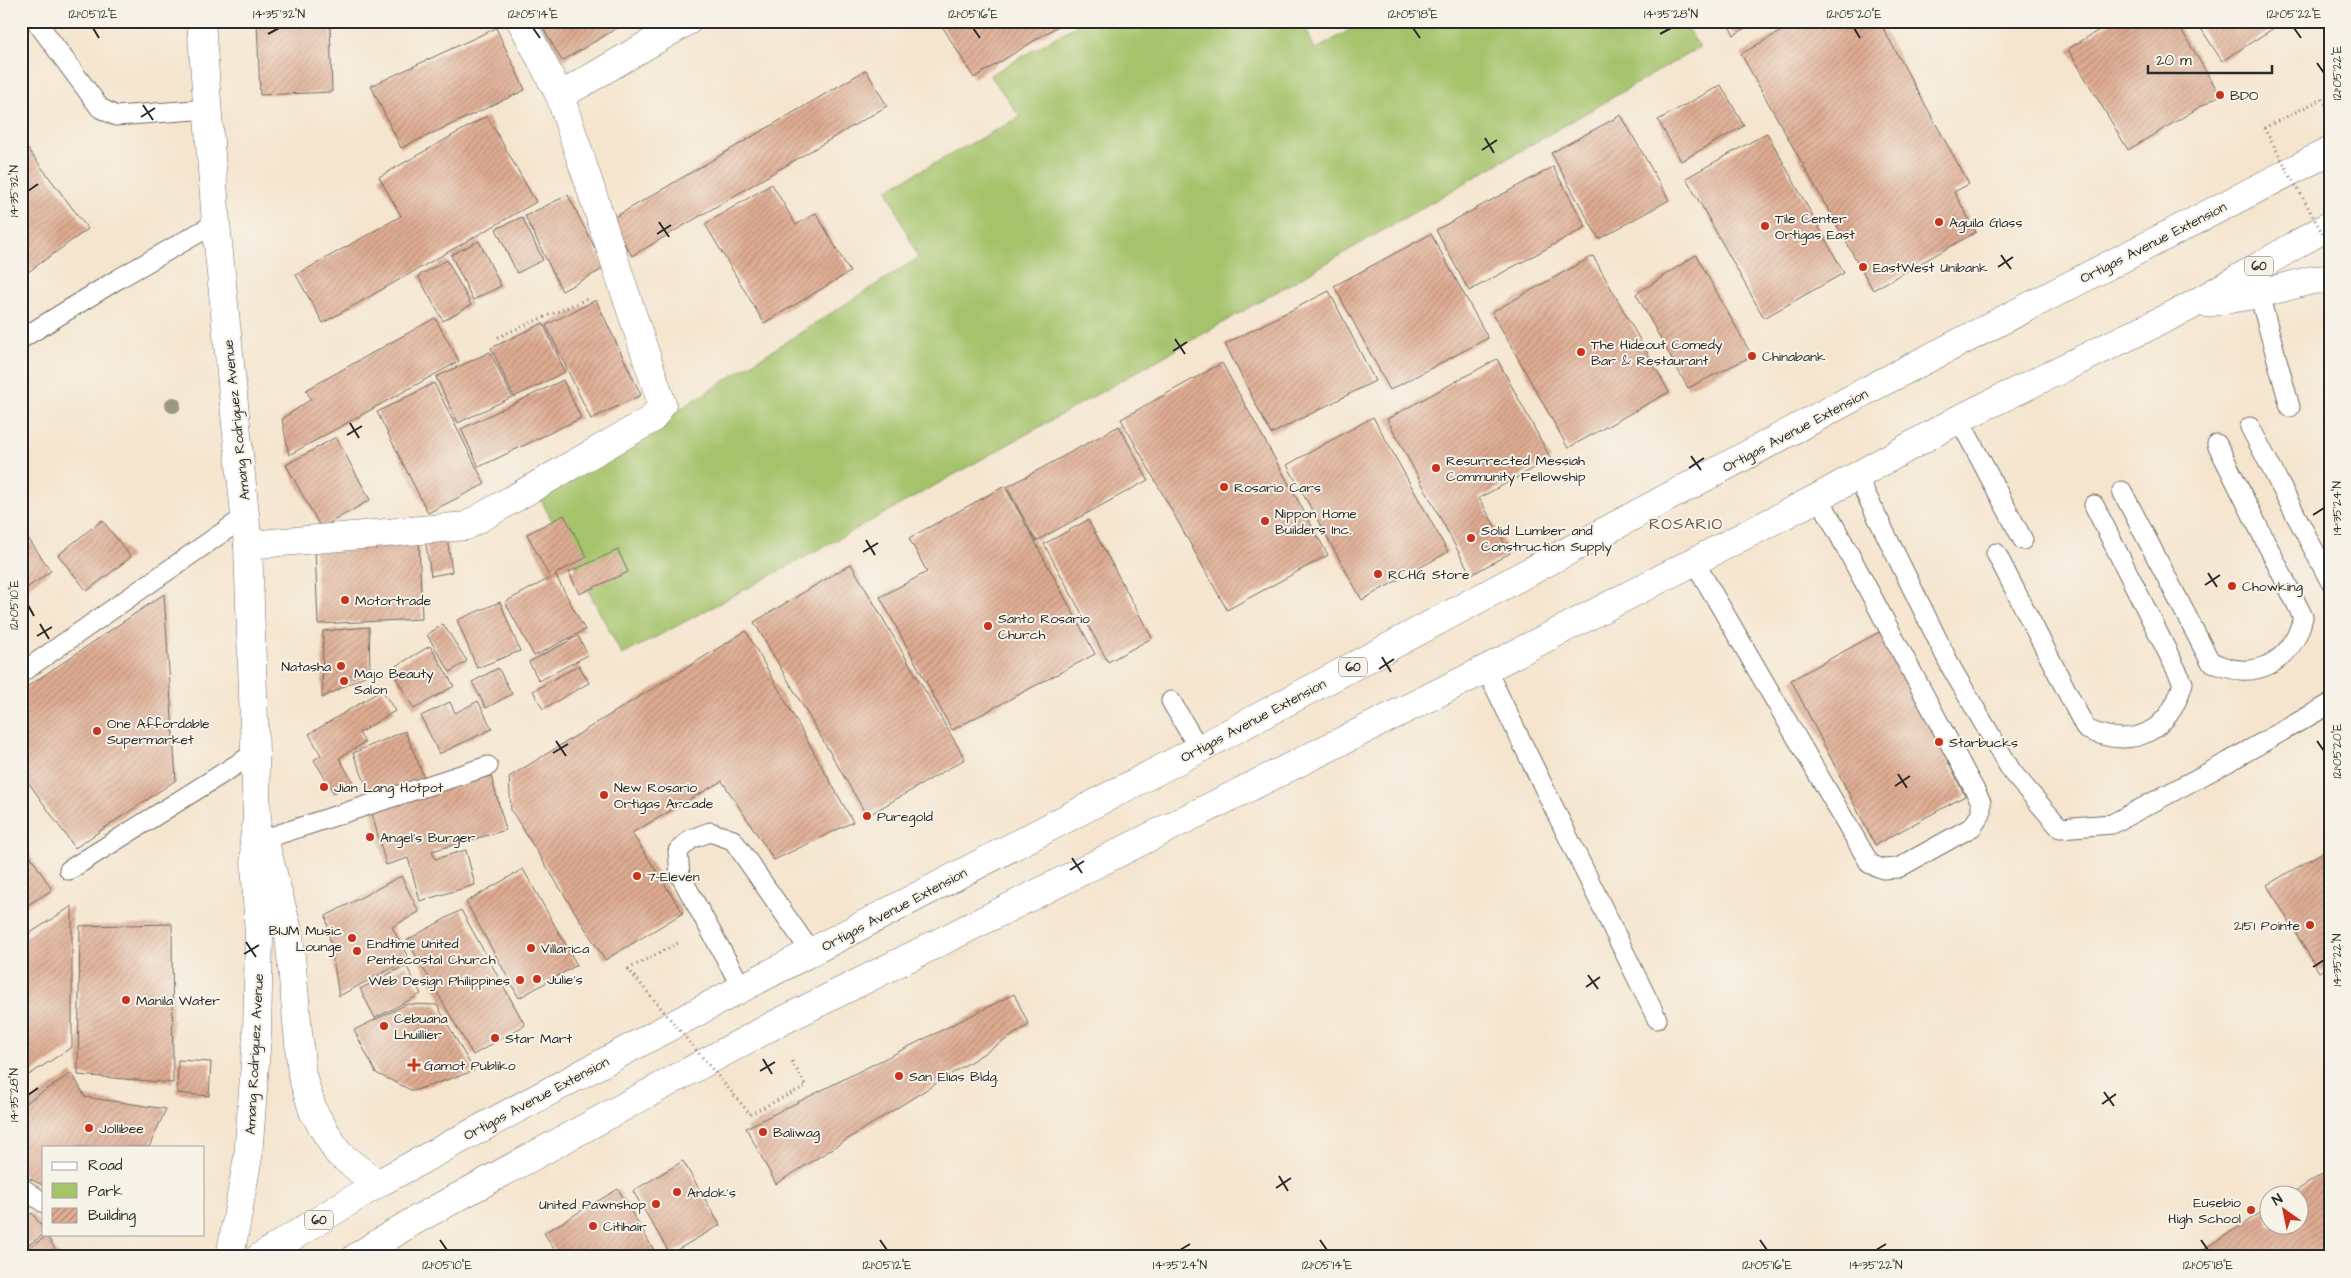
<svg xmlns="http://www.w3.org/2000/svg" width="2351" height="1278" viewBox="0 0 2351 1278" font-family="'Architects Daughter',sans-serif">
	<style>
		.green { fill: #a4c36b; stroke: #68774b }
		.building { fill: url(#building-hatch) }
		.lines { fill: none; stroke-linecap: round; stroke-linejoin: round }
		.lane-casing { stroke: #726c64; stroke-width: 21 }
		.street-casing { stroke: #726c64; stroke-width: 29 }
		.secondary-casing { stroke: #726c64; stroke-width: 29 }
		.primary-casing { stroke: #726c64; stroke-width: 29 }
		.path { stroke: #726c64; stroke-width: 3; stroke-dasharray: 1 4; stroke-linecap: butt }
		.lane { stroke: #fff; stroke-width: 19 }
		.street { stroke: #fff; stroke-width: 28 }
		.secondary { stroke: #fff; stroke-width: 28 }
		.primary { stroke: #fff; stroke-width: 28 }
		.path-bridge { stroke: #726c64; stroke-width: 3; stroke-dasharray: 1 4; stroke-linecap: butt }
		.tree { fill: #9a987f }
		.ticks { fill: none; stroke: #2b2b2b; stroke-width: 2 }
		.poi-dot { fill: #c8321e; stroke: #f7f3e8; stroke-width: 2 }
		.labels { text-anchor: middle; stroke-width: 4; stroke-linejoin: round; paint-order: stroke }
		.shield { fill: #f7f3e8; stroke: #686764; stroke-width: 1 }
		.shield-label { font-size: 12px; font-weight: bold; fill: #2b2b2b }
		.poi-label { font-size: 14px; fill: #2b2b2b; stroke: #f7f3e8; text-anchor: start }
		.street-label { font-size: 14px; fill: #2b2b2b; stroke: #f7f3e8 }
		.quarter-label { font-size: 16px; letter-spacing: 1px; fill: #6a584f; stroke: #f7f3e8 }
		.neatline { fill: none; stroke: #2b2b2b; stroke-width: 2 }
		.ticks-label { font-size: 12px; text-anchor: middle; fill: #2b2b2b }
	</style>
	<defs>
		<pattern id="building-hatch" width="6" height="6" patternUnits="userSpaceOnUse" patternTransform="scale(1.25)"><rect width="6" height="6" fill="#dfac92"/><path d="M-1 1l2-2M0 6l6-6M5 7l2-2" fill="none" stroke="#b58c77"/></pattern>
	</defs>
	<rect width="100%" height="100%" fill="#f7f3e8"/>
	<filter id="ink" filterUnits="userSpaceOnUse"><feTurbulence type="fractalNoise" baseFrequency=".02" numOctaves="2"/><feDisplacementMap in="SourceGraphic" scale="10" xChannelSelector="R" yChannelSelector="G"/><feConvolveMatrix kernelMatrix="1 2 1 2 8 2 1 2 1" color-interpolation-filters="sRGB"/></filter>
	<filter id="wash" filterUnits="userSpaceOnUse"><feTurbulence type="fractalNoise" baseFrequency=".0096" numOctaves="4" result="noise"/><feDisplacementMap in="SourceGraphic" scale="20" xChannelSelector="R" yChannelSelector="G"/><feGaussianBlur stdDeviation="1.12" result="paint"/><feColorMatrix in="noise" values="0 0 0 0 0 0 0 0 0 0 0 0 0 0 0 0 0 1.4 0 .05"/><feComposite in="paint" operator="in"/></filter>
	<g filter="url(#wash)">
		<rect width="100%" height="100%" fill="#f5e5cf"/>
		<!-- green -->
		<path class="green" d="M1084 21H1303L1315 50 1365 21H1682L1700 47C1343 253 987 463 622 655L540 498 918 258 887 189 1020 117 990 75Z"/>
		<g id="blocks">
			<!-- building -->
			<path class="building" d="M257 21H330L332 92 260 95Z
				M539 21H629L562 61Z
				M939 21H1066L974 78Z
				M1726 21H1757L1734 35Z
				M1799 21H1879L1969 184 1954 192 1976 232 1873 290 1741 54Z
				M2114 21H2176L2220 95 2128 150 2068 49Z
				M2196 21H2285L2222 61Z
				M496 28 525 90 401 148 371 86Z
				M866 70 887 106 632 256 610 220Z
				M1721 85 1744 126 1681 161 1658 120Z
				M1621 115 1669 200 1599 239 1551 153Z
				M487 116 536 202 323 323 296 275 401 216 379 177Z
				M1767 133 1844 273 1764 318 1686 178Z
				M21 140 88 229 21 277Z
				M1553 167 1586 227 1469 291 1436 230Z
				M772 184 796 225 816 213 850 272 764 323 705 224Z
				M568 195 605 268 562 291 525 216Z
				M522 217 543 260 517 273 496 229Z
				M1431 234 1488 338 1390 390 1334 286Z
				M479 241 501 286 473 300 451 255Z
				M1696 255 1752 356 1688 388 1636 294Z
				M1593 256 1669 392 1568 448 1492 312Z
				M447 260 471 305 443 321 418 276Z
				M1329 291 1375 381 1271 434 1225 344Z
				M596 300 641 395 591 419 546 325Z
				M435 318 459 361 289 455 282 419 311 399 306 390Z
				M543 323 565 372 514 397 491 348Z
				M490 352 512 397 458 423 436 377Z
				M1497 359 1551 459 1479 498 1510 553 1471 575 1387 419Z
				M1222 363 1328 555 1227 610 1121 419Z
				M563 380 581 418 479 467 461 429Z
				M434 383 485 484 428 513 377 412Z
				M1373 417 1448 552 1362 600 1287 465Z
				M1119 426 1148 480 1036 541 1007 487Z
				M336 437 370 500 321 528 286 465Z
				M1005 486 1095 654 952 730 880 597 927 572 909 538Z
				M564 515 587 557 555 574 585 630 534 656 505 602 550 578 527 534Z
				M102 520 131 557 87 591 58 555Z
				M1088 520 1152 638 1108 662 1044 544Z
				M21 528 51 571 21 592Z
				M447 537 452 572 431 576 425 539Z
				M419 542 422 619 318 624 315 547Z
				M618 550 628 572 579 594 569 572Z
				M851 564 965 759 867 816 754 622Z
				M164 594 176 780 75 848 21 772V691Z
				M500 602 520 651 477 668 457 620Z
				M443 624 467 661 450 672 427 635Z
				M369 627 370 673 322 698 323 631Z
				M1883 630 1965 796 1875 845 1791 680Z
				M746 631 853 822 774 860 722 781 632 833 683 913 605 960 511 810 509 777Z
				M578 636 588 655 539 681 529 662Z
				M430 646 454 686 414 709 391 669Z
				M579 665 589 683 543 709 533 691Z
				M498 668 512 694 486 708 472 682Z
				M382 690 395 711 359 733 365 742 339 758 353 782 334 793 314 760 321 755 309 734Z
				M478 701 492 729 439 754 421 716 450 702 455 713Z
				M405 731 424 777 372 799 353 753Z
				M491 776 506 830 432 851 435 859 466 850 475 885 420 901 408 858 386 865 371 810Z
				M21 841 52 890 21 909Z
				M2330 848V966L2319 972 2267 885Z
				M523 869 577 965 519 998 466 902Z
				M401 876 419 912 392 927 409 959 339 996 326 916Z
				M72 906V1047L21 1080V939Z
				M461 910 525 1025 473 1055 407 940Z
				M172 924 173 1083 78 1075 80 926Z
				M406 965 421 994 375 1018 360 989Z
				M1014 994 1029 1025 776 1184 746 1128Z
				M407 1004 437 1005 474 1071 413 1091 376 1073 354 1030Z
				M178 1060 211 1062 209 1096 177 1093Z
				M72 1073 85 1097 166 1109 149 1147H44V1186L21 1174V1106Z
				M683 1161 720 1225 670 1254 633 1191Z
				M2330 1169V1257H2192L2268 1208V1226H2298V1196H2288Z
				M618 1189 658 1257H559L544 1233Z
				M32 1213 44 1229V1234L21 1250V1220Z
				M47 1236 60 1257H31L27 1249Z"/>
		</g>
	</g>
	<g filter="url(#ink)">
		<use href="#blocks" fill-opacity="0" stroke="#726c64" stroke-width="1"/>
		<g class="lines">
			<!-- lane casing -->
			<g class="lane-casing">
				<path id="lane" d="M36 21 100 108 116 116 208 109
					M2259 294 2290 407
					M21 339 118 279 216 223
					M1959 419 2023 540
					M2250 427 2330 581
					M1857 476 1952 669 2012 772 2060 828 2112 824 2228 762 2330 704
					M2122 491 2210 661C2253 683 2292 664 2303 617L2217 444
					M1996 553 2086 729C2133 750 2169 733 2183 683L2094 505
					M1694 561 1870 864 1883 869 1898 868 1972 827 1981 814V802L1819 497
					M1486 669 1657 1019
					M21 673 246 516
					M1171 701 1199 749
					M254 840 264 839 298 828 488 766
					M69 870 255 753
					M742 988 680 875 678 851 691 839 710 832 733 840 811 952
					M21 1187 44 1203"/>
			</g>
			<!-- street casing -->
			<g class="street-casing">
				<path id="street" d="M560 96 688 21
					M248 545 466 526 652 419 662 404 560 96 521 21"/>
			</g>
			<!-- secondary casing -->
			<g class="secondary-casing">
				<path id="secondary" d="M201 21 216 223 248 545 255 753 257 820 254 840 259 937 257 1036 248 1157 230 1257
					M266 847 289 935 302 1075 313 1111 338 1153 377 1184"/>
			</g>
			<!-- primary casing -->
			<g class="primary-casing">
				<path id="primary" d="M2207 303 2259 294 2312 280 2330 279
					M260 1257 377 1184 725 997 1199 749 1879 384 2330 151
					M356 1257 412 1222 772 1026 1486 669 1819 497 1959 419 2189 307 2330 225"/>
			</g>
			<!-- path -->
			<path class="path" d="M2264 128 2322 99 2330 111
				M498 337 589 298
				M628 969 680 942
				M750 1114 806 1086 790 1058"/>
			<!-- lane -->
			<use href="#lane" class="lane"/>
			<!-- street -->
			<use href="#street" class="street"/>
			<!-- secondary -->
			<use href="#secondary" class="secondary"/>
			<!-- primary -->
			<use href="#primary" class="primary"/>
			<!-- path-bridge -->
			<path class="path-bridge" d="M2264 128 2330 247
				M628 969 750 1114"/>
		</g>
		<!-- trees -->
		<circle class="tree" cx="173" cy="405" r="8"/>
	</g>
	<!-- ticks -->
	<path class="ticks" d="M93 28 99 38M533 28 540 38M973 28 980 38M1413 28 1420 38M1854 28 1860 38M2294 28 2301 38M268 34 279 28M1660 34 1671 28M2317 63 2324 73M143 105 153 120M141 117 155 108M1485 138 1494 153M1482 150 1497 140M28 191 38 184M659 222 669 237M657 234 671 225M2001 255 2011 269M1998 267 2013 257M1175 339 1185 354M1173 351 1187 342M350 423 359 438M347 435 362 426M1691 456 1701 470M1689 468 1704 458M2313 515 2324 508M866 540 875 555M863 552 878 543M2208 573 2217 587M2205 585 2220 575M28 605 34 616M40 624 49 639M37 636 52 627M1382 657 1391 672M1379 669 1394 659M556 741 566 756M2317 741 2324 751M553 753 568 744M1898 774 1907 788M1895 786 1910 776M1072 858 1082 873M1070 870 1084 861M246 942 256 957M244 954 259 945M2313 967 2324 960M1588 975 1598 989M1586 987 1600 977M763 1059 772 1074M760 1071 775 1062M2104 1092 2114 1106M28 1095 38 1088M2102 1104 2116 1094M1279 1176 1288 1191M1276 1188 1291 1178M440 1240 447 1250M880 1240 887 1250M1320 1240 1327 1250M1760 1240 1767 1250M2201 1240 2208 1250M1180 1250 1190 1244M1876 1250 1886 1244"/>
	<!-- markers -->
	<g class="poi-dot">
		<circle cx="2220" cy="95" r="5"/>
		<circle cx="1939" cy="222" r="5"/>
		<circle cx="1765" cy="226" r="5"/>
		<circle cx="1863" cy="267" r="5"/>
		<circle cx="1581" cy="352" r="5"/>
		<circle cx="1752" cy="356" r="5"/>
		<circle cx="1436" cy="468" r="5"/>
		<circle cx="1224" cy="487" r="5"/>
		<circle cx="1265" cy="521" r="5"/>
		<circle cx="1471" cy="538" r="5"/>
		<circle cx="1378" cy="574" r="5"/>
		<circle cx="2232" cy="586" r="5"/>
		<circle cx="345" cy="600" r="5"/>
		<circle cx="988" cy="626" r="5"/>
		<circle cx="341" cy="666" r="5"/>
		<circle cx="344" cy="681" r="5"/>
		<circle cx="97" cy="731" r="5"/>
		<circle cx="1939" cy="742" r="5"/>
		<circle cx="324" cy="787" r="5"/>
		<circle cx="604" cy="795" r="5"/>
		<circle cx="867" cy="816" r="5"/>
		<circle cx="370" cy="837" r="5"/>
		<circle cx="637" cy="876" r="5"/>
		<circle cx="2310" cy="925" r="5"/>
		<circle cx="352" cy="938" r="5"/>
		<circle cx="531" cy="948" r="5"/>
		<circle cx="357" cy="951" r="5"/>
		<circle cx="537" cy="979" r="5"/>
		<circle cx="520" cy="980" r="5"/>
		<circle cx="126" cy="1000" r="5"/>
		<circle cx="384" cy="1026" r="5"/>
		<circle cx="495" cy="1038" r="5"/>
		<path d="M411.5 1057.5h5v5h5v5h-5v5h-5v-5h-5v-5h5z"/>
		<circle cx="899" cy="1076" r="5"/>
		<circle cx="89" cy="1128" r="5"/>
		<circle cx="763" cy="1132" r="5"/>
		<circle cx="677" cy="1192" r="5"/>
		<circle cx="656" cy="1204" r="5"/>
		<circle cx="2251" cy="1210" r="5"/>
		<circle cx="593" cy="1226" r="5"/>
	</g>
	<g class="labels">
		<!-- shield labels -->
		<g class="shield">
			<rect x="2245" y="256.5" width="28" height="19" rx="4"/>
			<rect x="1339" y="657.5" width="28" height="19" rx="4"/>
			<rect x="305" y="1210.5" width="28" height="19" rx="4"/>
		</g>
		<g class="shield-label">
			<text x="2259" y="270">60</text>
			<text x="1353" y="671">60</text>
			<text x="319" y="1224">60</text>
		</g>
		<!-- poi labels -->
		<g class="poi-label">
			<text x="2230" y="100">BDO</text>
			<text x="1775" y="223">Tile Center<tspan x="1775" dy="16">Ortigas East</tspan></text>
			<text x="1949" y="227">Aguila Glass</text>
			<text x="1873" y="272">EastWest Unibank</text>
			<text x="1591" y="349">The Hideout Comedy<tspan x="1591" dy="16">Bar &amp; Restaurant</tspan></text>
			<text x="1762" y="361">Chinabank</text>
			<text x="1446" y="465">Resurrected Messiah<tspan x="1446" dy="16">Community Fellowship</tspan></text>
			<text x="1234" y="492">Rosario Cars</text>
			<text x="1275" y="518">Nippon Home<tspan x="1275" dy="16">Builders Inc.</tspan></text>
			<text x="1481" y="535">Solid Lumber and<tspan x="1481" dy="16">Construction Supply</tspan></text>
			<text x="1388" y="579">RCHG Store</text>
			<text x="2242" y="591">Chowking</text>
			<text x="355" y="605">Motortrade</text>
			<text x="998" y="623">Santo Rosario<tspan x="998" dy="16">Church</tspan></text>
			<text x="331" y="671" text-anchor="end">Natasha</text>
			<text x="354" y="678">Majo Beauty<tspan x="354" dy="16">Salon</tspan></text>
			<text x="107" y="728">One Affordable<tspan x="107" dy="16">Supermarket</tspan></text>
			<text x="1949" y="747">Starbucks</text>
			<text x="334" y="792">Jian Lang Hotpot</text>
			<text x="614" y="792">New Rosario<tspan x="614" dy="16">Ortigas Arcade</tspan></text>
			<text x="877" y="821">Puregold</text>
			<text x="380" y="842">Angel's Burger</text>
			<text x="647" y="881">7-Eleven</text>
			<text x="2300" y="930" text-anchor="end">2151 Pointe</text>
			<text x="342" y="935" text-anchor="end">BIJM Music<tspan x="342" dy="16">Lounge</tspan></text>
			<text x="367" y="948">Endtime United<tspan x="367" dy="16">Pentecostal Church</tspan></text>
			<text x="541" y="953">Villarica</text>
			<text x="547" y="984">Julie's</text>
			<text x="510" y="985" text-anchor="end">Web Design Philippines</text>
			<text x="136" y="1005">Manila Water</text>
			<text x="394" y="1023">Cebuana<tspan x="394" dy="16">Lhuillier</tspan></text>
			<text x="505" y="1043">Star Mart</text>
			<text x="424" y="1070">Gamot Publiko</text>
			<text x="909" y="1081">San Elias Bldg.</text>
			<text x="99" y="1133">Jollibee</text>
			<text x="773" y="1137">Baliwag</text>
			<text x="687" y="1197">Andok's</text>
			<text x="2241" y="1207" text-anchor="end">Eusebio<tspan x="2241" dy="16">High School</tspan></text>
			<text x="646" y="1209" text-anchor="end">United Pawnshop</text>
			<text x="603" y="1231">Citihair</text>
		</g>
		<!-- street labels -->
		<g class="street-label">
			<text transform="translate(2153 242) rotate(-27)" y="5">Ortigas Avenue Extension</text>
			<text transform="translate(236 420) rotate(-96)" y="5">Amang Rodriguez Avenue</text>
			<text transform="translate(1795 430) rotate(-28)" y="5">Ortigas Avenue Extension</text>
			<text transform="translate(1253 720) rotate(-28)" y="5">Ortigas Avenue Extension</text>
			<text transform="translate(894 909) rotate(-28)" y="5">Ortigas Avenue Extension</text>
			<text transform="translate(254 1054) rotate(-87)" y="5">Amang Rodriguez Avenue</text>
			<text transform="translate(536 1098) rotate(-28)" y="5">Ortigas Avenue Extension</text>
		</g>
		<!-- quarter labels -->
		<g class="quarter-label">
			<text x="1686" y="529">ROSARIO</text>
		</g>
	</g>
	<!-- margin -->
	<rect width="2351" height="1278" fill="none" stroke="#f7f3e8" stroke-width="55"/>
	<!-- legend -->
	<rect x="42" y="1146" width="162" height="90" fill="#f7f3e8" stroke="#a5a39c"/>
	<rect x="52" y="1162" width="25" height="8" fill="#ffffff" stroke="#a5a39c"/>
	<text x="88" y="1170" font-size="15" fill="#2b2b2b">Road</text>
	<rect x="52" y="1183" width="25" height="15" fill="#a4c36b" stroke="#a5a39c"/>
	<text x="88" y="1196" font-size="15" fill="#2b2b2b">Park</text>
	<rect x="52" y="1208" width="25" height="15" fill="url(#building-hatch)" stroke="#a5a39c"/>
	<text x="88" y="1220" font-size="15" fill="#2b2b2b">Building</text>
	<!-- north arrow -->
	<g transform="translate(2284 1210) rotate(327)"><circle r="24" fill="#f7f3e8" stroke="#a5a39c"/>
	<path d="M0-4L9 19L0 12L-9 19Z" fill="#c8321e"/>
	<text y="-8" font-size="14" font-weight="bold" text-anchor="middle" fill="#2b2b2b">N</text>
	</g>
	<!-- scale -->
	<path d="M2148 65v8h124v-8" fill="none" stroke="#2b2b2b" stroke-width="2.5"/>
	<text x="2156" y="65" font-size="15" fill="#2b2b2b" stroke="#f7f3e8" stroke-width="4" paint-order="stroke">20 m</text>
	<rect x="28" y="28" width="2296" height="1222" class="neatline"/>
	<g class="ticks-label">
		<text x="93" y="18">121°05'12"E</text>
		<text x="279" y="18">14°35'32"N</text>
		<text x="533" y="18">121°05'14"E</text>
		<text x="973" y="18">121°05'16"E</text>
		<text x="1413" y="18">121°05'18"E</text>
		<text x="1671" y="18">14°35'28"N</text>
		<text x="1854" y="18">121°05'20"E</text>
		<text x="2294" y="18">121°05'22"E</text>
		<text transform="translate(2337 73) rotate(-90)" y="4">121°05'22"E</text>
		<text transform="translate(14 191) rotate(-90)" y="4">14°35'32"N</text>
		<text transform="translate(2337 508) rotate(-90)" y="4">14°35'24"N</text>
		<text transform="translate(14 605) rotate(-90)" y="4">121°05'10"E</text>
		<text transform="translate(2337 751) rotate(-90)" y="4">121°05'20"E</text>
		<text transform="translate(2337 960) rotate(-90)" y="4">14°35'22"N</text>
		<text transform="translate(14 1095) rotate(-90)" y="4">14°35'28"N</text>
		<text x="447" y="1269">121°05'10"E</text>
		<text x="887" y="1269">121°05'12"E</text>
		<text x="1180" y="1269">14°35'24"N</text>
		<text x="1327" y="1269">121°05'14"E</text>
		<text x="1767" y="1269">121°05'16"E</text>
		<text x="1876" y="1269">14°35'22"N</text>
		<text x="2208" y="1269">121°05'18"E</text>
	</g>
</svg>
